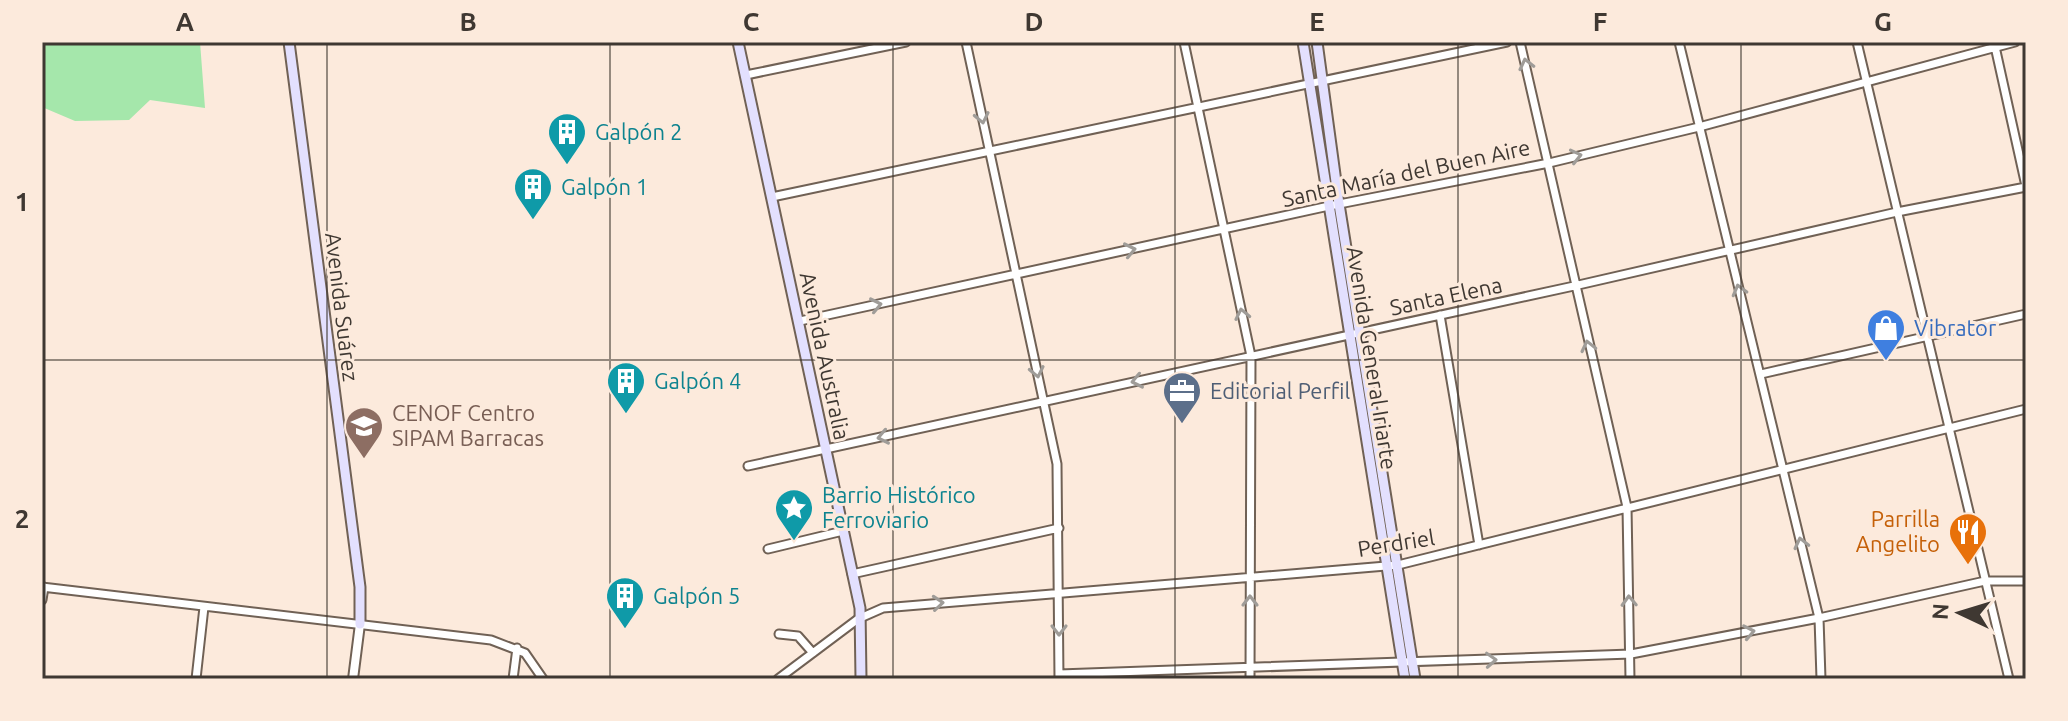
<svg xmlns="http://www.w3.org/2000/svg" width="2068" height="721" viewBox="0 0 2068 721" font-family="Ubuntu,sans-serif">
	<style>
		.green { fill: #a5e7ab }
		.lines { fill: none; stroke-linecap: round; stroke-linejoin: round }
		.minor-casing { stroke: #706155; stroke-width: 11 }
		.tertiary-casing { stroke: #706155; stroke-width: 12 }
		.secondary-casing { stroke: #706155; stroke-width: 13 }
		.minor { stroke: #fff; stroke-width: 7 }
		.tertiary { stroke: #fff; stroke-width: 8 }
		.secondary { stroke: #e3e0fe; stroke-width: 9 }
		.oneway { stroke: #9f9c98 }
		.grid { fill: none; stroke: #3f3832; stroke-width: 2; stroke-opacity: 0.55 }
		.labels { text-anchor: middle; stroke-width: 6; stroke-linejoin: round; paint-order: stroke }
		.culture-label { font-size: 22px; fill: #0d838f; stroke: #fceadc; text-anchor: start }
		.street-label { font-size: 22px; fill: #3f3832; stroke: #fceadc }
		.shop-label { font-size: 22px; fill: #366cbe; stroke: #fceadc; text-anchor: start }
		.service-label { font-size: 22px; fill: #4e5e75; stroke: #fceadc; text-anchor: start }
		.education-label { font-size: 22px; fill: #785e54; stroke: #fceadc; text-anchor: start }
		.food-label { font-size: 22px; fill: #c56008; stroke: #fceadc; text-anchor: end }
		.neatline { fill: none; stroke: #3f3832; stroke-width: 3 }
		.grid-label { font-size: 26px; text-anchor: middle; font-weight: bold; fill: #3f3832 }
	</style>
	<rect width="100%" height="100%" fill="#fceadc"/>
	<!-- green -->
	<path class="green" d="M42 42H200L205 108 150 100 129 120 75 121 42 107Z"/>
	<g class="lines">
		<!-- minor casing -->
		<g class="minor-casing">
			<path id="minor" d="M966 42 1057 464 1059 679
				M1184 42 1251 356 1250 679
				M1520 42 1627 507 1630 679
				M1679 42 1819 618 1821 679
				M1857 42 2009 679
				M1994 42 2026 186
				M746 75 906 42
				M772 197 1507 42
				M1440 315 1479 545
				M800 321 1329 206 1549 163 1699 127 2015 42
				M1761 374 2026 314
				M748 466 1574 286 1897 212 2026 187
				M768 549 843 531
				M852 574 1059 528
				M42 587 491 640 525 653 543 679
				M42 600 44 587
				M779 634 798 636 813 653
				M1059 674 1631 654 1819 618 1985 581H2026
				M196 679 204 607
				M513 679 517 648
				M778 679 858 619 883 608 1398 565 2026 409"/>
		</g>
		<!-- tertiary casing -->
		<g class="tertiary-casing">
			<path id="tertiary" d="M353 679 360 624"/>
		</g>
		<!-- secondary casing -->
		<g class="secondary-casing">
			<path id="secondary" d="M289 42 360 587V624
				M738 42 860 608 861 679
				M1303 42 1405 679
				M1317 42 1339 204 1415 679"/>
		</g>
		<!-- minor -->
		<use href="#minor" class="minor"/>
		<!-- tertiary -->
		<use href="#tertiary" class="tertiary"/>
		<!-- secondary -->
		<use href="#secondary" class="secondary"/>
	</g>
	<!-- one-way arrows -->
	<defs><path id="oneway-chevron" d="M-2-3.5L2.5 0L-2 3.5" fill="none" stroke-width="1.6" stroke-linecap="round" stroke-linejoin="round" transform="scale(2)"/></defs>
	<g class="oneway">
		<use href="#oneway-chevron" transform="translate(1526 64) rotate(-103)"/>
		<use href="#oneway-chevron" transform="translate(982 118) rotate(78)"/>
		<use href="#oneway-chevron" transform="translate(1576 156) rotate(-13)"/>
		<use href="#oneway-chevron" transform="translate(1130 250) rotate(-12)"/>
		<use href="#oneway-chevron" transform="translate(1739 290) rotate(-105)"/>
		<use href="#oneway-chevron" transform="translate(876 305) rotate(-12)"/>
		<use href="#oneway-chevron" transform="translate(1242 314) rotate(-102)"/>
		<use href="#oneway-chevron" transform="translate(1588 346) rotate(-103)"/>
		<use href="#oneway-chevron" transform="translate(1037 372) rotate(78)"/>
		<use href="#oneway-chevron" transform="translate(1137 381) rotate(168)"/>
		<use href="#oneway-chevron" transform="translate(883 437) rotate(168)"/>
		<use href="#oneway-chevron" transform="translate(1801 543) rotate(-103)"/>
		<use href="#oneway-chevron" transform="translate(1250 601) rotate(-90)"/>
		<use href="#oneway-chevron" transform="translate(1629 601) rotate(-92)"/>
		<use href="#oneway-chevron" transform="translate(938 603) rotate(-5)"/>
		<use href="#oneway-chevron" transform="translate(1059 630) rotate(90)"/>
		<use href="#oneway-chevron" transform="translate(1749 632) rotate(-11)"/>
		<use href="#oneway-chevron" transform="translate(1491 660) rotate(-3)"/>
	</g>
	<!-- grid -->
	<path class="grid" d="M327 42V679M610 42V679M893 42V679M1175 42V679M1458 42V679M1741 42V679M42 360H2026"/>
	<!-- icons -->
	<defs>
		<g id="building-pin" transform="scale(2)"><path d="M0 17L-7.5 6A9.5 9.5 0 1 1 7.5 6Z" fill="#0f9aa8" stroke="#fceadc"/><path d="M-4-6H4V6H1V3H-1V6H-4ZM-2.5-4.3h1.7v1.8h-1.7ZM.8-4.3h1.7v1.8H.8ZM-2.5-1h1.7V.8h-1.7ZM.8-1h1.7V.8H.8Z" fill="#fff"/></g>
		<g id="shop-pin" transform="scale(2)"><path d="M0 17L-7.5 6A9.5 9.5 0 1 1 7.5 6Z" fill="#3f7fe0" stroke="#fceadc"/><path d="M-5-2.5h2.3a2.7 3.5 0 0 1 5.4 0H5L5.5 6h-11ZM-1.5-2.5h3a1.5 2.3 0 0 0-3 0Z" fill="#fff"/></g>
		<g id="office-pin" transform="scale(2)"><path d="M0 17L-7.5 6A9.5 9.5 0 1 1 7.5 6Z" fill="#5c6f8a" stroke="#fceadc"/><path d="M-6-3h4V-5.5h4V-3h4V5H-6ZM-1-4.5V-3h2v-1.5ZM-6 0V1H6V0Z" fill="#fff"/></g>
		<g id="school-pin" transform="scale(2)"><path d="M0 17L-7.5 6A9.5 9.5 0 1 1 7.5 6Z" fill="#8d6e63" stroke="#fceadc"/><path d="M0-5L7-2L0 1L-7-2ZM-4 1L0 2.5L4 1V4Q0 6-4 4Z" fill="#fff"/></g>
		<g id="sight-pin" transform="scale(2)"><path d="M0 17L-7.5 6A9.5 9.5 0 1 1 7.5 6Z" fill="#0f9aa8" stroke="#fceadc"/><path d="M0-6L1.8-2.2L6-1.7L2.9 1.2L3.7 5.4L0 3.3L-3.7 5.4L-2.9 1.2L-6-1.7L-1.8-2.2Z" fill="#fff"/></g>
		<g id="restaurant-pin" transform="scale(2)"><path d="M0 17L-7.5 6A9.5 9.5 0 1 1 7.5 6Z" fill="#e8710a" stroke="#fceadc"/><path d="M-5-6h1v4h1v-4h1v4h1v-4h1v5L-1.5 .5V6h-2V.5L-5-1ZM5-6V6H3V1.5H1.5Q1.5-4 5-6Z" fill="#fff"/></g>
	</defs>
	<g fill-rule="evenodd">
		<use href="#building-pin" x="567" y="132"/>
		<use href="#building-pin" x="533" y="187"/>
		<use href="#shop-pin" x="1886" y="328"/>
		<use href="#building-pin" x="626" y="381"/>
		<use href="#office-pin" x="1182" y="391"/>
		<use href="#school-pin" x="364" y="426"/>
		<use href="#sight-pin" x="794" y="508"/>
		<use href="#restaurant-pin" x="1968" y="532"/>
		<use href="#building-pin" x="625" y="596"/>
	</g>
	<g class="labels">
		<!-- culture labels -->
		<g class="culture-label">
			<text x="595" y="140">Galpón 2</text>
			<text x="561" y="195">Galpón 1</text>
			<text x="654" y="389">Galpón 4</text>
			<text x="822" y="503">Barrio Histórico<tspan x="822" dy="25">Ferroviario</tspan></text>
			<text x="653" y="604">Galpón 5</text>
		</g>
		<!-- street labels -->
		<g class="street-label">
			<text transform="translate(1406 173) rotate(-12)" y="8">Santa María del Buen Aire</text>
			<text transform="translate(1446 296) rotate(-12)" y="8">Santa Elena</text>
			<text transform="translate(342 307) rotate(83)" y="8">Avenida Suárez</text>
			<text transform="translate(825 356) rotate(78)" y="8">Avenida Australia</text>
			<text transform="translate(1372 358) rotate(81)" y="8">Avenida General Iriarte</text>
			<text transform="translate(1396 543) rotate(-9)" y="8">Perdriel</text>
		</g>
		<!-- shop labels -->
		<g class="shop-label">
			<text x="1914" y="336">Vibrator</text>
		</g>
		<!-- service labels -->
		<g class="service-label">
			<text x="1210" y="399">Editorial Perfil</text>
		</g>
		<!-- education labels -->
		<g class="education-label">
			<text x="392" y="421">CENOF Centro<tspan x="392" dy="25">SIPAM Barracas</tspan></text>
		</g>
		<!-- food labels -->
		<g class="food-label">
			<text x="1940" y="527">Parrilla<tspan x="1940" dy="25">Angelito</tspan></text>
		</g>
	</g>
	<!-- border -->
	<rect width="2068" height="721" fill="none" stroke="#fceadc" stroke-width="88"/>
	<!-- north arrow -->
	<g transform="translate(1960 613) rotate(274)" stroke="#fceadc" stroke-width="6" paint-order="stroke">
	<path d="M0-6L14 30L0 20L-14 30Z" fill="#3f3832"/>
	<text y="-12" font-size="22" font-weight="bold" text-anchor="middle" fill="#3f3832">N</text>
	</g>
	<rect x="44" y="44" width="1980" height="633" class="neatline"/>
	<g class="grid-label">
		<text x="185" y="31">A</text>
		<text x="468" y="31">B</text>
		<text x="751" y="31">C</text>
		<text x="1034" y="31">D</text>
		<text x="1317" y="31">E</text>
		<text x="1600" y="31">F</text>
		<text x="1883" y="31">G</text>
		<text x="22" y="211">1</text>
		<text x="22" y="528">2</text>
	</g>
</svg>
